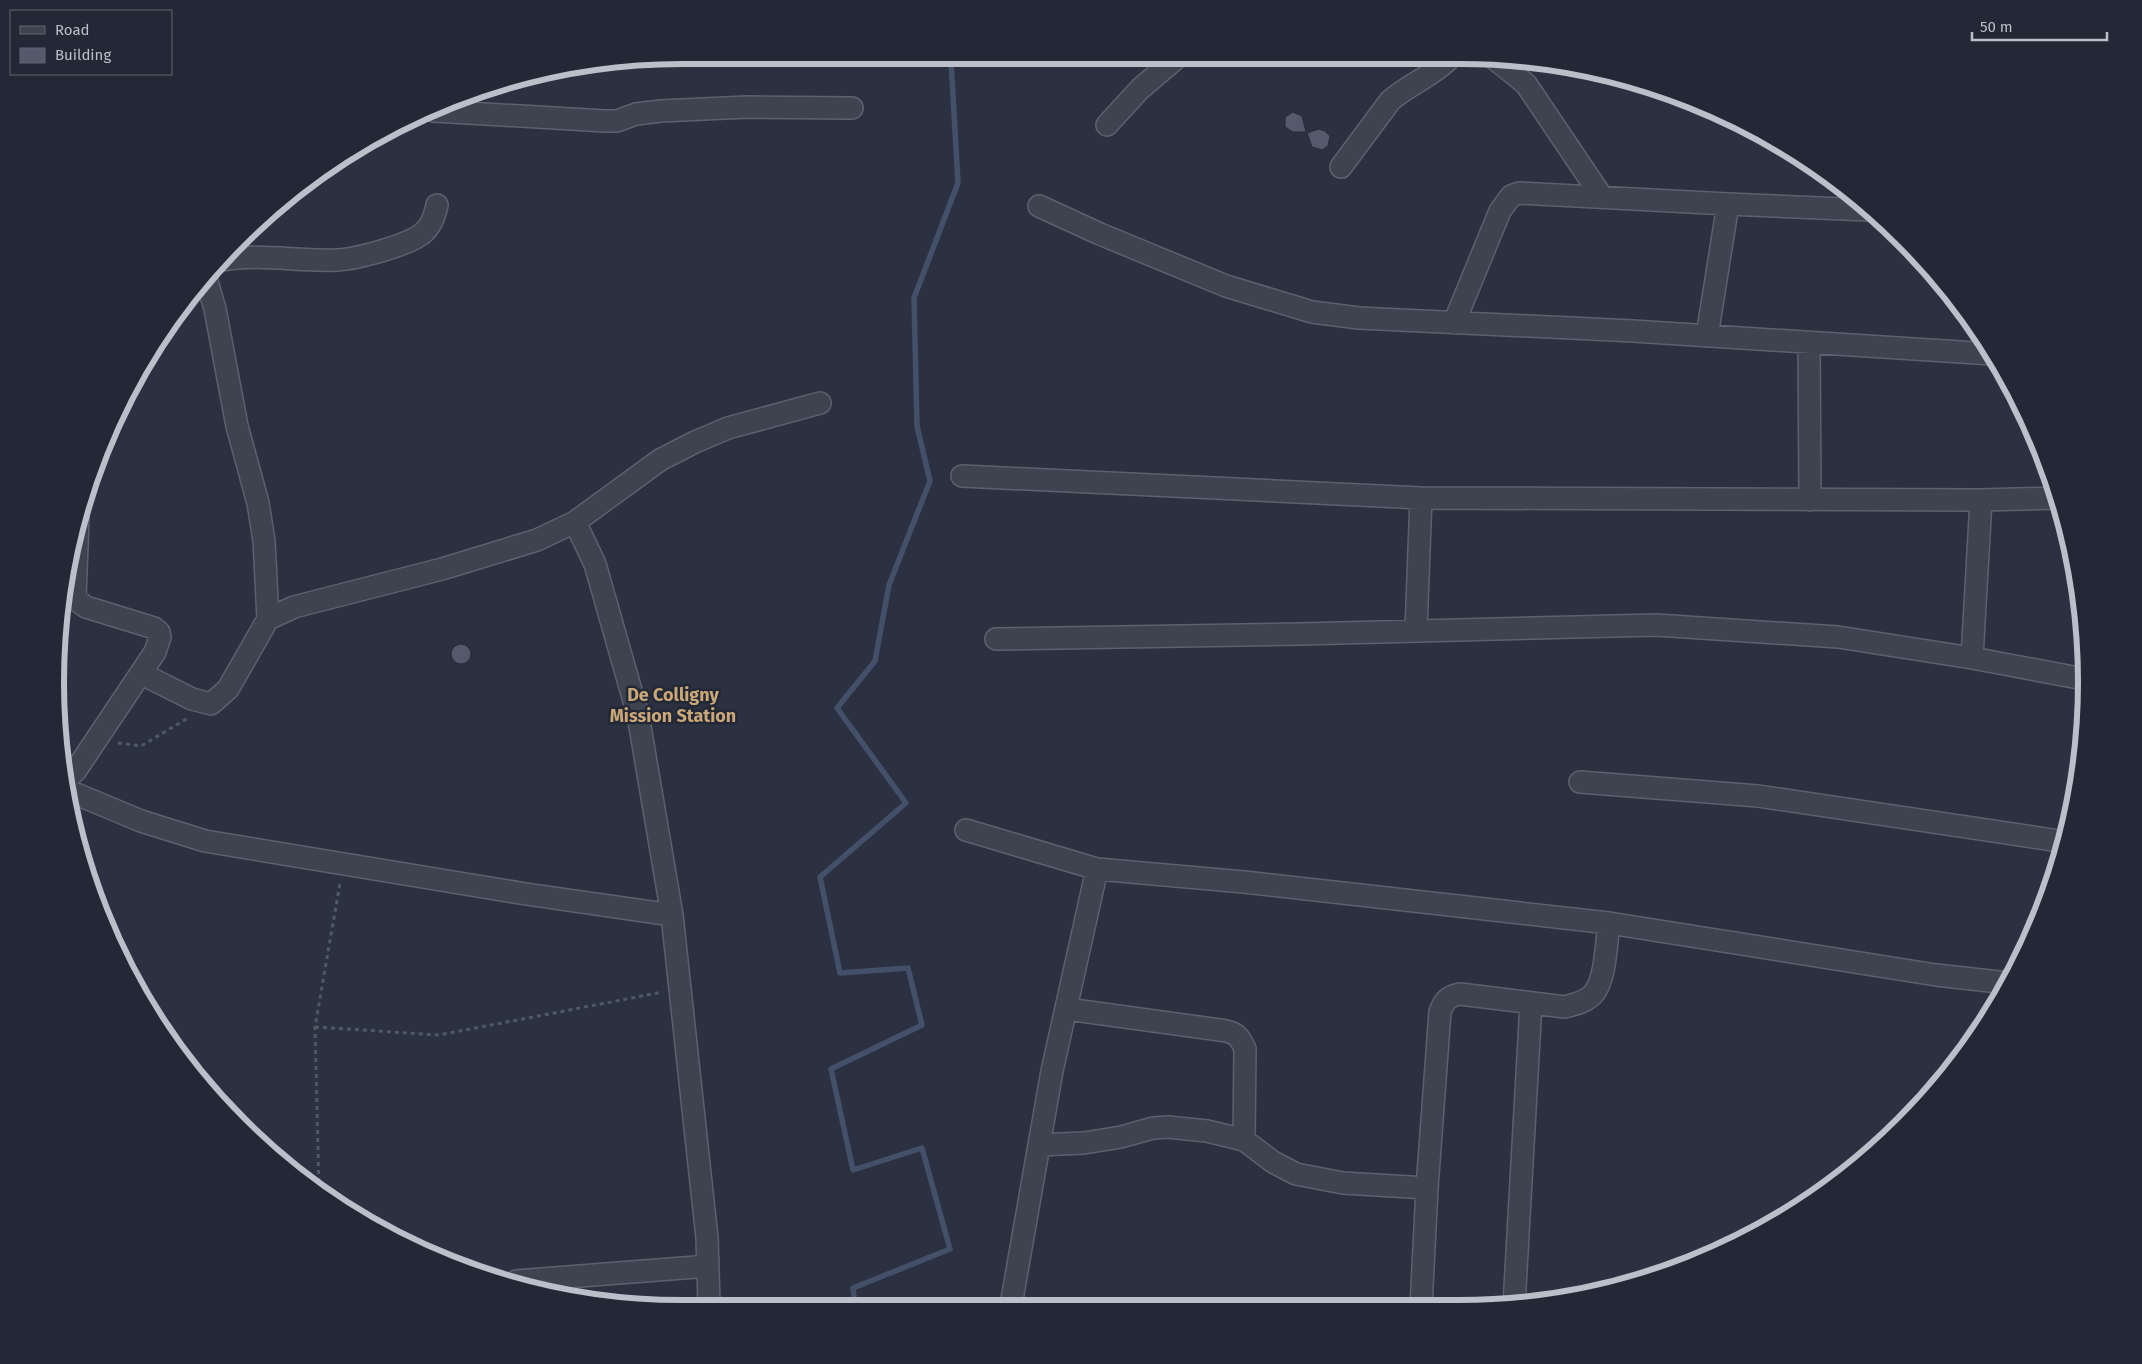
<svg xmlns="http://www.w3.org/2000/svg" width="2142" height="1364" viewBox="0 0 2142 1364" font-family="'Fira Sans',sans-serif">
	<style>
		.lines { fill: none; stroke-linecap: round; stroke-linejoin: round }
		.stream { stroke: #444f69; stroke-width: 5.5 }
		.building { fill: #54596b; stroke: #252a38 }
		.street-casing { stroke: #5c616e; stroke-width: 24 }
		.path { stroke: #4d5b60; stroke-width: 3; stroke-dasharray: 4 4; stroke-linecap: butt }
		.street { stroke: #3e4350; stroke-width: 21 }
		.labels { text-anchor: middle; stroke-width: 5; stroke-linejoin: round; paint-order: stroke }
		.quarter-label { font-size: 18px; font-weight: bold; fill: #caa777; stroke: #232836 }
		.rim { fill: none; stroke: #bbbfca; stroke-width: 6 }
	</style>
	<rect width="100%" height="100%" fill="#2b3140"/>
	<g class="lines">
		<!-- stream -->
		<path class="stream" d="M855 1305 853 1288 950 1249 922 1148 853 1170 831 1069 922 1025 908 968 840 973 820 877 906 803 837 708 875 661 889 585 930 481 917 426 914 298 958 183 951 60"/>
	</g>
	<!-- building -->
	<path class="building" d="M1293 112 1302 116 1306 132H1293L1285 127V117Z
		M1319 129 1325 131 1330 136 1328 146 1322 150 1312 147 1307 133Z
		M451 654a10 10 0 1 1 20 0a10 10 0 1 1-20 0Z"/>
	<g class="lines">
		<!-- street casing -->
		<g class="street-casing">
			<path id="street" d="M1496 60 1526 84 1602 197
				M434 111 605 121H617L636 114 661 111 747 107 852 108
				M1107 125 1140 89 1174 60
				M1341 167 1390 101C1408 85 1429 78 1448 60
				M1039 206 1100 234 1226 286 1312 312 1359 318 1633 331 1992 354
				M222 260C260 253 299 262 337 260 356 259 411 245 424 232 432 225 435 215 437 205
				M1454 323 1500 211 1511 196 1519 193 1728 204 1868 210
				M1707 336 1728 204
				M1809 343 1810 500
				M962 476 1421 498 1981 500 2058 498
				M575 522 595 564 638 715 672 915 707 1238 709 1304
				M268 619 294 607 442 569 537 540 575 522 660 460 695 442 728 428 820 403
				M1416 630 1421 498
				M996 639 1300 634 1656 625 1838 637 1972 658 2084 679
				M1972 658 1981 500
				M142 674 192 699 211 704 228 689 268 619 264 541 258 503 237 426 215 309 206 278
				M68 778 76 770 155 652 160 637 159 632 154 628 86 607 75 599 78 518
				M1580 782 1758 796 2066 842
				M69 791 141 821 205 841 526 894 672 915
				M966 830 1097 869 1244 882 1609 923 1936 975 2008 983
				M1067 1009 1220 1030C1235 1032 1239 1035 1245 1049L1244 1140
				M1039 1145 1084 1143 1121 1137 1153 1128 1168 1127 1207 1131 1244 1140 1273 1162 1296 1174 1343 1183 1427 1188
				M516 1281 683 1268 697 1267 708 1261
				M1011 1305 1052 1071 1097 869
				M1514 1306 1531 1003
				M1421 1307 1427 1188 1440 1012C1444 1001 1448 996 1460 994L1565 1007C1575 1004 1587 1002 1594 993 1606 978 1606 943 1609 923"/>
		</g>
		<!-- path -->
		<path class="path" d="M118 743 141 746 188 718
			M315 1027 439 1035 663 992
			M319 1190 315 1027 340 883"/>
		<!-- street -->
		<use href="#street" class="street"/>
	</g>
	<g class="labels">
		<!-- quarter labels -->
		<g class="quarter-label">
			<text x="673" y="701">De Colligny<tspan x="673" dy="21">Mission Station</tspan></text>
		</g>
	</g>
	<!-- crop -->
	<path d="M0 0H2142V1364H0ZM682 64H1460A618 618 0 0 1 2078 682V682A618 618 0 0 1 1460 1300H682A618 618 0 0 1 64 682V682A618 618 0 0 1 682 64Z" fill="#232836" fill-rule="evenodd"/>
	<path class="rim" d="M682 64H1460A618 618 0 0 1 2078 682V682A618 618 0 0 1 1460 1300H682A618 618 0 0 1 64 682V682A618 618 0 0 1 682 64Z"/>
	<!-- legend -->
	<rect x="10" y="10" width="162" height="65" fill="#232836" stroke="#606471"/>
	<rect x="20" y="26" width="25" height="8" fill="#3e4350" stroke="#606471"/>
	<text x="55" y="35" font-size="15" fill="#bbbfca">Road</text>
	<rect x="20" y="48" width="25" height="15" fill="#54596b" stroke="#606471"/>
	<text x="55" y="60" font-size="15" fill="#bbbfca">Building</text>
	<!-- scale -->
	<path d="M1972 32v8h135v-8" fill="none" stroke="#bbbfca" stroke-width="2.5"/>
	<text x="1980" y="32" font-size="15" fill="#bbbfca" stroke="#232836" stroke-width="4" paint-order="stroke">50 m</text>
</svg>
